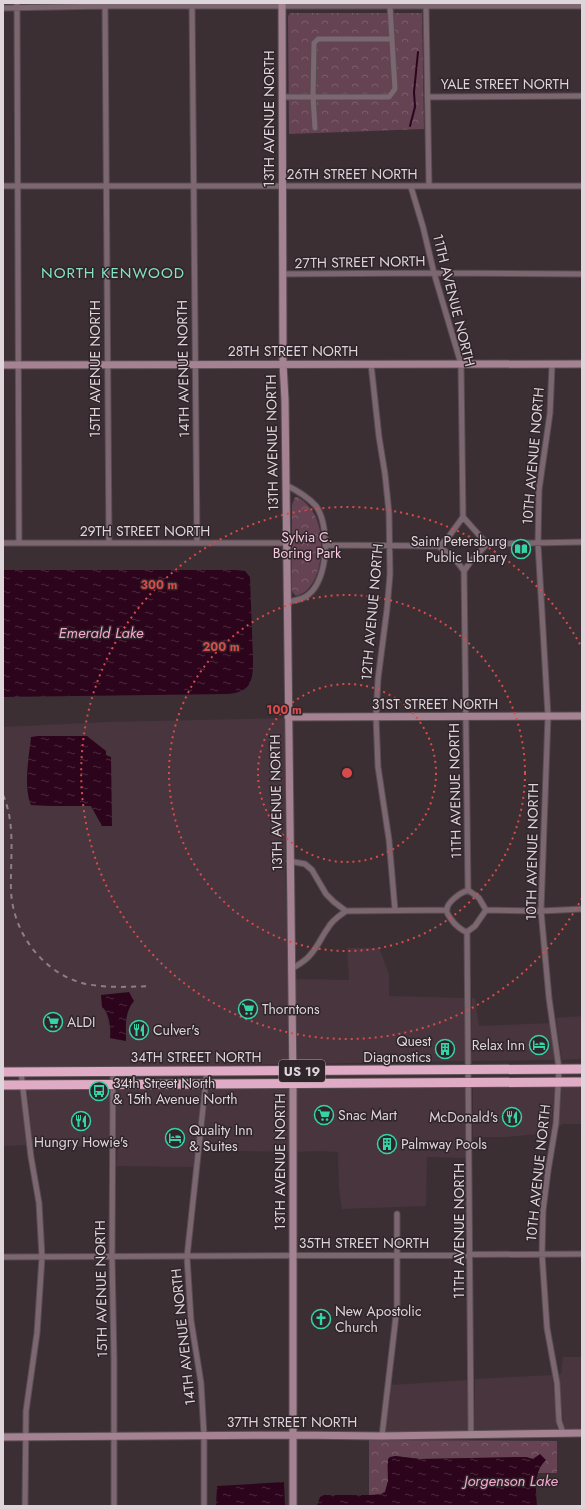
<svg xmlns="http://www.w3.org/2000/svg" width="585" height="1509" viewBox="0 0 585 1509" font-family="Jost,sans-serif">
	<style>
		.built { fill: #48353e; fill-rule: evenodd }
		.forest { fill: url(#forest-crowns) }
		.water { fill: url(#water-ripples) }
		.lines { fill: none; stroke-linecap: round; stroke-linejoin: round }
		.stream { stroke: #2c051c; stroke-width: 2 }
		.street-casing { stroke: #584d52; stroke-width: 7 }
		.secondary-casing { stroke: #584d52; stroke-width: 9 }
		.highway-casing { stroke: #584d52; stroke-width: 11 }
		.street { stroke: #7c6670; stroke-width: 5 }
		.secondary { stroke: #a58292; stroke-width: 7 }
		.highway { stroke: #e0abc4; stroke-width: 9 }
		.rail { stroke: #8a8085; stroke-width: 2; stroke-dasharray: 5 5; stroke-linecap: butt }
		.ring { fill: none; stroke: #d74b4b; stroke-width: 2; stroke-dasharray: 2 4 }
		.labels { text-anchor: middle; stroke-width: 3; stroke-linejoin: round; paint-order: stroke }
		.shield { fill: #30252a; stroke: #a9a0a4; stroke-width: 1 }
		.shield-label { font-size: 13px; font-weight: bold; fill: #ddd5d9 }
		.street-label { font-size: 14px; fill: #ddd5d9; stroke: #30252a }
		.park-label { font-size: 14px; fill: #f8c9df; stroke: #30252a }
		.poi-label { font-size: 14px; fill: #ddd5d9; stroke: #30252a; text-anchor: start }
		.neighbourhood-label { font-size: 15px; letter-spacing: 1px; fill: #87e3c2; stroke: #30252a }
		.water-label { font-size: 15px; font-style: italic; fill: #f4a8cd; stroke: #30252a }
		.centre { fill: #d74b4b; stroke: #30252a; stroke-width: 2 }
		.ring-label { font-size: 12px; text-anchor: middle; font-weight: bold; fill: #d74b4b; stroke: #30252a; stroke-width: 3; stroke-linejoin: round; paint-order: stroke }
	</style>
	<defs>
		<pattern id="forest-crowns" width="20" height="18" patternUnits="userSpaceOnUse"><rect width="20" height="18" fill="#654353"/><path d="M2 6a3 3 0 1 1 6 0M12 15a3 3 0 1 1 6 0" fill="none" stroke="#7b5d6b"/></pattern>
		<pattern id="water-ripples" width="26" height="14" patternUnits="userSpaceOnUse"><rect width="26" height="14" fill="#2c051c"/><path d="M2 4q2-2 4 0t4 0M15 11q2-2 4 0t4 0" fill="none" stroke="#4a293c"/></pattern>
	</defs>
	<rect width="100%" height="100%" fill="#3b2f34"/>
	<!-- built -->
	<path class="built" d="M285 718V863L288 967 287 968 288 970 289 1064 3 1069V727L107 722ZM38 736 106 755 102 826 91 806H51L31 805 28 798V763ZM129 1008 126 1021V1041L110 1038V1029L105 1009Z
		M347 948H379L389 974V996L465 998 466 1061 296 1064 295 979 349 980Z
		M472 998H475L479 1026 550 1023 555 1060 472 1061Z
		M582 1016V1059L562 1060 556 1018Z
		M466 1086 467 1158 427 1157 426 1206 342 1209 339 1188 338 1152 319 1151 296 1152V1087Z
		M473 1086H555L550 1133 505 1137H473Z
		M562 1086H582V1124H562L558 1129Z
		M202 1087 193 1167 116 1166 118 1148 116 1147 117 1088Z
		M209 1087H290V1152L202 1150Z
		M3 1088H20L26 1145 3 1146Z
		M27 1088H110L109 1147 33 1145Z
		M563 1357H582V1430H564L559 1374H561Z
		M552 1375 557 1430 475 1431V1379Z
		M468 1380V1431L386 1432 391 1385Z"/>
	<!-- forest -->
	<path class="forest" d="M290 13H422L424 129 289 134 288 16Z
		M295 497H298C307 503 315 512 318 523 325 543 322 590 296 596L293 593 292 589V505Z
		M369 1440 557 1441V1473H538L541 1464 536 1457 533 1459 526 1457 420 1459 395 1456 387 1464 388 1481 385 1492 381 1494 369 1495Z"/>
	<!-- water -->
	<path class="water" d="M3 570H236L245 571 250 577 253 659C253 680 252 692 228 694L3 697Z
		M38 736H87L106 751V755L111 757 112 826H102L91 806H51L31 805C23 786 29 757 31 737Z
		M129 992 134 1001C124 1013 126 1026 126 1041L110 1038C111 1029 110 1013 102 1007L101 995Z
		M540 1454 546 1460C533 1472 536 1490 537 1506H317L320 1497 324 1495H374L381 1494 385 1492 388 1481V1459L390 1457 395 1456 420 1459 526 1457 533 1459Z
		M284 1482 285 1506H216L217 1486Z"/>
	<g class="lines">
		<!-- stream -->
		<path class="stream" d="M410 126 415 107 414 92 418 52"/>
		<!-- street casing -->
		<g class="street-casing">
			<path id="street" d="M17 3 19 543
				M105 4 109 543
				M192 4 197 543
				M426 6 429 186
				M3 8 105 6H582
				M282 97H389L395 89 390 7
				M428 97 582 96
				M315 128 313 97 314 43 318 39H391
				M3 186H582
				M411 187 423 227 434 273 461 364 463 517
				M283 274 434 273 582 274
				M371 364 379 437 385 474 389 513 390 574 387 609 378 679 376 717 378 767 389 840 395 910
				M552 365 550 413 539 490 538 544 548 716 541 911 549 998 559 1069 556 1123 548 1171 543 1211 542 1254 547 1328 557 1383 559 1421 563 1433
				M286 485C296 490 308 497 316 506 330 526 329 579 308 595 302 600 295 600 288 602
				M463 517 487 544
				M3 543H287
				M326 545 438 546C449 553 457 560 464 571L468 890
				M438 546 447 539 463 517
				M464 571 471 561 487 544 582 542
				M289 861 305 864 312 870 326 894 334 902 346 911
				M468 890C460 893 445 903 447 912 448 916 452 920 454 923 458 927 462 931 467 932L475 926 486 910
				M468 890 479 898 486 910
				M486 910 541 911 582 909
				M467 932 471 1434
				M291 969C298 965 306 961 311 954 318 946 322 936 328 928 332 920 339 916 346 911L447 910
				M113 1071 112 1257 114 1360V1506
				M21 1072 31 1157 39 1203 42 1257 37 1333 26 1411 25 1506
				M3 1257 582 1254
				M382 1436 397 1307V1214
				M204 1506V1435L201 1383 191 1320 187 1257 207 1071"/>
		</g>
		<!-- secondary casing -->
		<g class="secondary-casing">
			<path id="secondary" d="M282 3 283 364 285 400 293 1083V1506
				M3 365 582 364
				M288 717 582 716
				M3 1437 293 1435 382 1436 582 1433"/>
		</g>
		<!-- highway casing -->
		<g class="highway-casing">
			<path id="highway" d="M3 1072 582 1069
				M3 1085 582 1082"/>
		</g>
		<!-- street -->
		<use href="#street" class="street"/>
		<!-- secondary -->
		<use href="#secondary" class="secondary"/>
		<!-- highway -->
		<use href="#highway" class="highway"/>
		<!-- rail -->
		<path class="rail" d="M3 795C16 824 10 859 11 891 13 933 43 974 86 984 107 988 129 987 150 986"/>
	</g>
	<!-- distance rings -->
	<g class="ring">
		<circle cx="347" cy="773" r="89"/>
		<circle cx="347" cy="773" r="178"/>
		<path d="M582 898A266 266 0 1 1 582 648"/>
	</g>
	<!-- icons -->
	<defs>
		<g id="library-ring" transform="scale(1)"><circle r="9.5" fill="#30252a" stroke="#35d4a7" stroke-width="1.5"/><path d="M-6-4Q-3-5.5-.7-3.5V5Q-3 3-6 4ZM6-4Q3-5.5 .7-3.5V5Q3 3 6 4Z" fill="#35d4a7"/></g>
		<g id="supermarket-ring" transform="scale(1)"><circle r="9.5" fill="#30252a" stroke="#35d4a7" stroke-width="1.5"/><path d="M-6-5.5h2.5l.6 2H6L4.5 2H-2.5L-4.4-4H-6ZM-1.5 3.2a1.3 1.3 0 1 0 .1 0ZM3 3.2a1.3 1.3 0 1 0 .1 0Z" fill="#35d4a7"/></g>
		<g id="restaurant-ring" transform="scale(1)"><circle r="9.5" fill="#30252a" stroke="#35d4a7" stroke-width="1.5"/><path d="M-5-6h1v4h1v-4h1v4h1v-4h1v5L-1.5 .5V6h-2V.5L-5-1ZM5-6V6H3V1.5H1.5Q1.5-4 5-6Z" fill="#35d4a7"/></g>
		<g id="hotel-ring" transform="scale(1)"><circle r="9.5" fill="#30252a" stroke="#35d4a7" stroke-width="1.5"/><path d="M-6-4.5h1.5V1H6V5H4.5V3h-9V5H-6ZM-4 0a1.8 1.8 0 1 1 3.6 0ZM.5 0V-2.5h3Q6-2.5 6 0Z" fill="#35d4a7"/></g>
		<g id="building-ring" transform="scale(1)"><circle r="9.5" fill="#30252a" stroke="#35d4a7" stroke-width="1.5"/><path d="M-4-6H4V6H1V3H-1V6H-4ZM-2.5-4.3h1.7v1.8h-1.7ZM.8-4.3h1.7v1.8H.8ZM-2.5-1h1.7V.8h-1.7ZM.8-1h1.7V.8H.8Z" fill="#35d4a7"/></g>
		<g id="bus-ring" transform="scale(1)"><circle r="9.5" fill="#30252a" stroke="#35d4a7" stroke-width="1.5"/><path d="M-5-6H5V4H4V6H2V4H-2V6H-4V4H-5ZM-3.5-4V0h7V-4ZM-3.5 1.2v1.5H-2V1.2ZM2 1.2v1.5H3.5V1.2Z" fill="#35d4a7"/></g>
		<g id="church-ring" transform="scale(1)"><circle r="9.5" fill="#30252a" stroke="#35d4a7" stroke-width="1.5"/><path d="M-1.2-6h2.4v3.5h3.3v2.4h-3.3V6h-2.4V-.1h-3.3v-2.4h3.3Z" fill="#35d4a7"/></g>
	</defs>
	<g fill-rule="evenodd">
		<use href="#library-ring" x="521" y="549"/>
		<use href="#supermarket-ring" x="248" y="1009"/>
		<use href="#supermarket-ring" x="53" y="1022"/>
		<use href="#restaurant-ring" x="139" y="1030"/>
		<use href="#hotel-ring" x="539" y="1045"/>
		<use href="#building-ring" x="445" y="1049"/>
		<use href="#bus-ring" x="99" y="1091"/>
		<use href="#supermarket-ring" x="324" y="1115"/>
		<use href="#restaurant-ring" x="512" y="1117"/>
		<use href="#restaurant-ring" x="81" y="1121"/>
		<use href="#hotel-ring" x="175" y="1138"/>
		<use href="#building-ring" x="387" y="1144"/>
		<use href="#church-ring" x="321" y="1319"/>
	</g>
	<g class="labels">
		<!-- shield labels -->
		<rect class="shield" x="279" y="1060" width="46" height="22" rx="3"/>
		<g class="shield-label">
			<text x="302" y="1076">US 19</text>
		</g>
		<!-- street labels -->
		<g class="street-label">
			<text x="505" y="89">YALE STREET NORTH</text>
			<text transform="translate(269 119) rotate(-90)" y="5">13TH AVENUE NORTH</text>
			<text x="352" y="179">26TH STREET NORTH</text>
			<text transform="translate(360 262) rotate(-1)" y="5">27TH STREET NORTH</text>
			<text transform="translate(454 300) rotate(76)" y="5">11TH AVENUE NORTH</text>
			<text x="293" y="356">28TH STREET NORTH</text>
			<text transform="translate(95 369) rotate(-90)" y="5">15TH AVENUE NORTH</text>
			<text transform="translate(183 369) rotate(-91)" y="5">14TH AVENUE NORTH</text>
			<text transform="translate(272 443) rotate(-91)" y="5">13TH AVENUE NORTH</text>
			<text transform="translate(533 456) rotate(-85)" y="5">10TH AVENUE NORTH</text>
			<text x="145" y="536">29TH STREET NORTH</text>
			<text transform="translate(372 612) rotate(-85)" y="5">12TH AVENUE NORTH</text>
			<text x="435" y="709">31ST STREET NORTH</text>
			<text transform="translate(455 791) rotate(-91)" y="5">11TH AVENUE NORTH</text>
			<text transform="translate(276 803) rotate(-91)" y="5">13TH AVENUE NORTH</text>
			<text transform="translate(532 852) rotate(-89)" y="5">10TH AVENUE NORTH</text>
			<text x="196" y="1062">34TH STREET NORTH</text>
			<text transform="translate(280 1162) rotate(-90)" y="5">13TH AVENUE NORTH</text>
			<text transform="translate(538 1173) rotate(-84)" y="5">10TH AVENUE NORTH</text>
			<text transform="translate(459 1231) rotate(-90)" y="5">11TH AVENUE NORTH</text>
			<text x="364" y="1248">35TH STREET NORTH</text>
			<text transform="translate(101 1289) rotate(-91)" y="5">15TH AVENUE NORTH</text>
			<text transform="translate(183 1337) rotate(-96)" y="5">14TH AVENUE NORTH</text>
			<text x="292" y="1427">37TH STREET NORTH</text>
		</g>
		<!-- park labels -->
		<g class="park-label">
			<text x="307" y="542">Sylvia C.<tspan x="307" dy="16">Boring Park</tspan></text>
		</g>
		<!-- poi labels -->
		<g class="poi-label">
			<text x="507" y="546" text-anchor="end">Saint Petersburg<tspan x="507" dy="16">Public Library</tspan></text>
			<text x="262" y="1014">Thorntons</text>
			<text x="67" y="1027">ALDI</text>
			<text x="153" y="1035">Culver's</text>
			<text x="431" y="1046" text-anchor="end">Quest<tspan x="431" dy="16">Diagnostics</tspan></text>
			<text x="525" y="1050" text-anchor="end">Relax Inn</text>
			<text x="113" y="1088">34th Street North<tspan x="113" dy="16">&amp; 15th Avenue North</tspan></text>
			<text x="338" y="1120">Snac Mart</text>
			<text x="498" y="1122" text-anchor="end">McDonald's</text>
			<text x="189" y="1135">Quality Inn<tspan x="189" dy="16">&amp; Suites</tspan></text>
			<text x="81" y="1147" text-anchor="middle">Hungry Howie's</text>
			<text x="401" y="1149">Palmway Pools</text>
			<text x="335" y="1316">New Apostolic<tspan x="335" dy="16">Church</tspan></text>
		</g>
		<!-- neighbourhood labels -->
		<g class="neighbourhood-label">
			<text x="113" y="278">NORTH KENWOOD</text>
		</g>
		<!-- water labels -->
		<g class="water-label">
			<text x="101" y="638">Emerald Lake</text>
			<text x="511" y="1486">Jorgenson Lake</text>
		</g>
	</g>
	<circle cx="347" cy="773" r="6" class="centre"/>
	<g class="ring-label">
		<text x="159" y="589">300 m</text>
		<text x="221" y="651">200 m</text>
		<text x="284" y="714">100 m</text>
	</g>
	<!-- border -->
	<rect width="585" height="1509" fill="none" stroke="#ddd5d9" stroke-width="8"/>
</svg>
